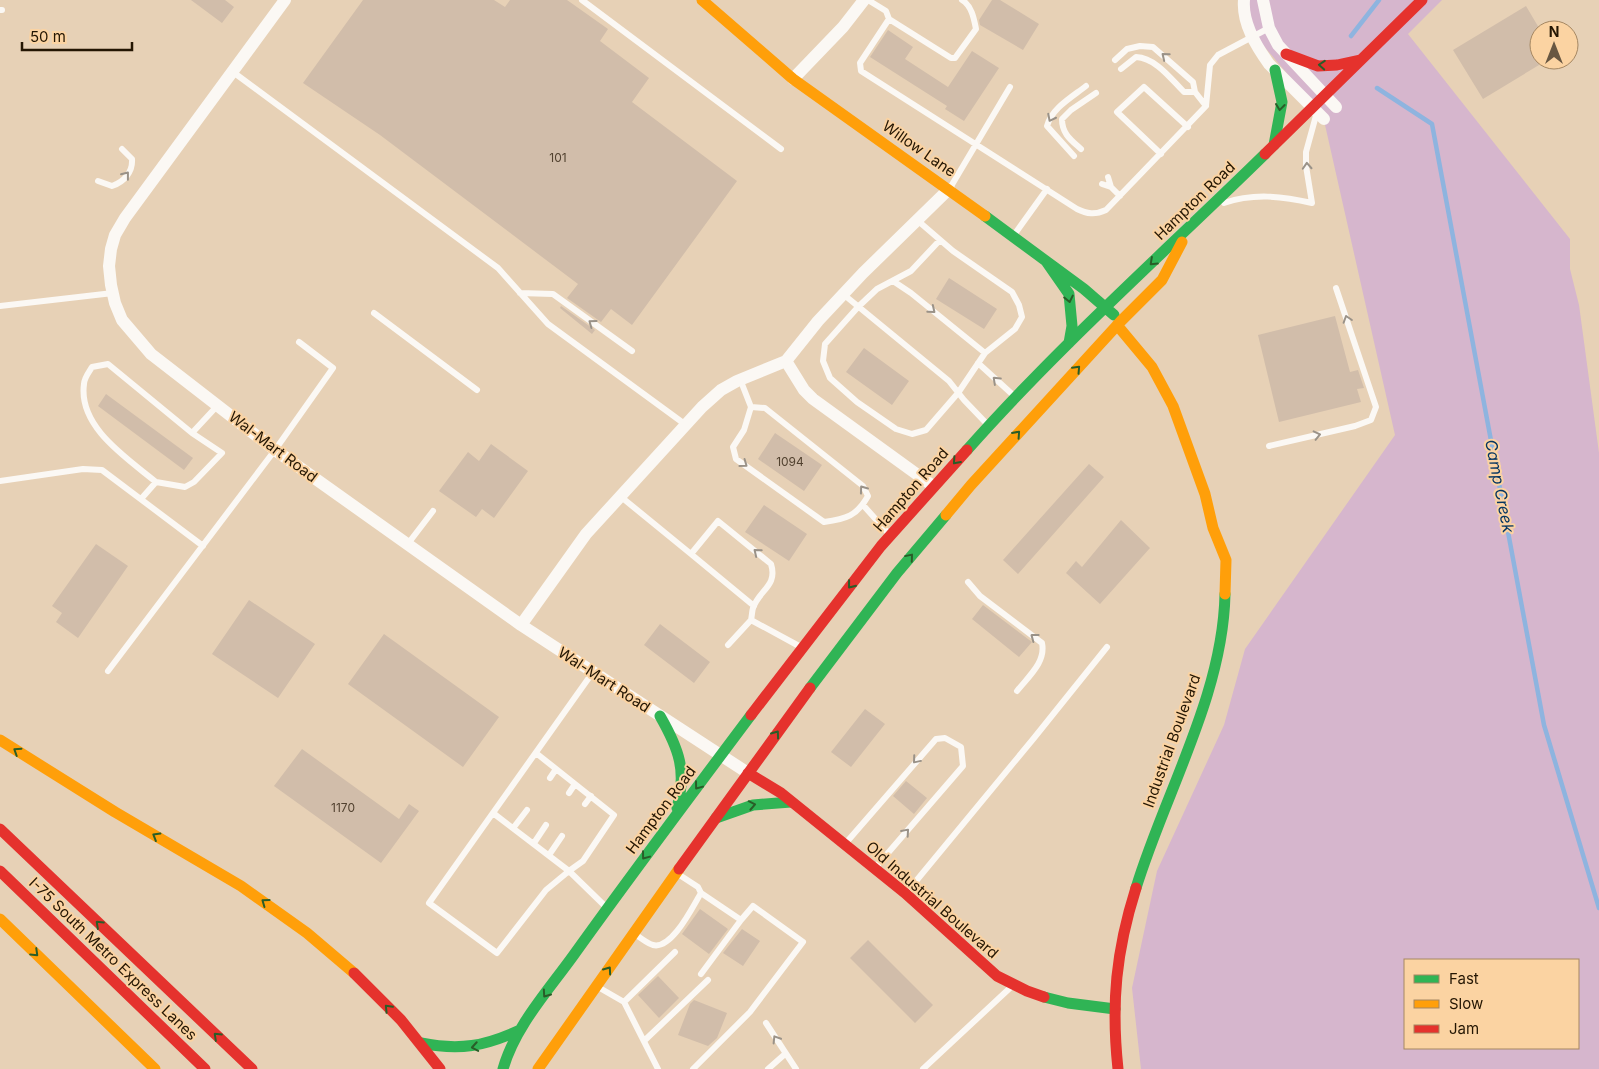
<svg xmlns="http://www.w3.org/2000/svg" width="1599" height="1069" viewBox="0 0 1599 1069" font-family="Inter,sans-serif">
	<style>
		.green { fill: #d6b6cd; fill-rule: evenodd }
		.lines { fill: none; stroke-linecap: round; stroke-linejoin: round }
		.stream { stroke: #8eb4df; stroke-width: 4.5 }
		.building { fill: #d1bdaa }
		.lane { stroke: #fbf8f4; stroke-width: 6 }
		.street { stroke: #fbf8f4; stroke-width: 12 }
		.fast { stroke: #30b455; stroke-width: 11 }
		.slow { stroke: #ff9f0a; stroke-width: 11 }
		.jam { stroke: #e5322d; stroke-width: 11 }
		.oneway { stroke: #9a9288 }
		.oneway2 { stroke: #295d28 }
		.labels { text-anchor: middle; stroke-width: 4; stroke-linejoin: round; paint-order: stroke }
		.number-label { font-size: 12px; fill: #524230 }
		.street-label { font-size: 15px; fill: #241603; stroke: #fbd3a2 }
		.water-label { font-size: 16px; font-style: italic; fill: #043461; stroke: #fbd3a2 }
	</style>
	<rect width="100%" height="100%" fill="#e7d1b6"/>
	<!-- green -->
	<path class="green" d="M1245 0H1442L1408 34 1570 239V269L1579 305 1599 453V1069H1141L1132 988 1157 871 1224 725 1245 649 1395 435 1323 116 1241 19ZM1405 960H1578V1048H1405Z"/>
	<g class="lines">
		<!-- stream -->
		<path class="stream" d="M1351 36 1379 0
			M1377 88 1432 124 1544 725 1599 908"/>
	</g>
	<!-- building -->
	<path class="building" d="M191 0H225L234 7 222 23Z
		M363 0H494L505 7 510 0H567L608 29 600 41 649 78 632 102 737 181 632 325 611 309 601 322 567 298 578 284 380 135 303 83Z
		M992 0H1000L1039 24 1023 50 980 25 979 20Z
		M1526 6 1539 28V65L1483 99 1453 50Z
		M888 30 913 47 905 59 948 87 972 51 999 68 964 121 945 109 947 106 870 57Z
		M949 278 997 309 984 329 936 299Z
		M561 306 595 330 592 334 560 308Z
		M1335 316 1350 372 1358 370 1364 388 1357 389 1361 402 1279 422 1258 335Z
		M864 348 909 381 892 405 846 372Z
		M106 394 193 458 184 470 98 406Z
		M775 433 822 465 804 491 758 459Z
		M491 444 528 471 494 518 482 509 476 517 439 491 468 452 479 461Z
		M1089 464 1104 477 1018 574 1003 560Z
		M764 505 807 534 789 561 745 532Z
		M1121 520 1150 548 1100 604 1066 573 1076 561 1082 567Z
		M96 544 128 566 78 638 56 622 62 613 52 606Z
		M249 600 315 644 278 698 212 654Z
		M983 605 1032 642 1019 657 972 619Z
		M660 624 710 662 694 683 644 645Z
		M384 634 499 717 463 767 348 684Z
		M865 709 885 724 851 767 831 752Z
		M302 749 399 819 409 804 419 811 381 863 274 786Z
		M906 781 927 798 914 814 893 796Z
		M700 909 728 929 709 954 682 934Z
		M742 929 760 941 743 966 723 953Z
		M868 940 933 1005 915 1023 850 958Z
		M658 976 679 998 659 1018 638 995Z
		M694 1000 727 1013 717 1038 708 1046 678 1035 690 1004Z"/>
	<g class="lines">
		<!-- lane -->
		<path class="lane" d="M582 0 781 149
			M868 0 886 11 889 19 860 63 861 71 1077 209C1087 214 1095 215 1106 210L1206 106 1210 65 1218 55 1269 28
			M0 10H2
			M889 19 951 58H955L976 29C974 19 972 6 962 0
			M1115 60 1127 49 1140 46 1153 47 1193 82 1195 92 1206 106
			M1121 69 1136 57C1156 58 1171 79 1184 92H1195
			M233 72 498 268 548 324 686 425
			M1081 149C1071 140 1062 134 1062 119L1071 110 1096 93
			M1161 154 1117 112 1144 87 1188 127
			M1074 156 1047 126C1052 108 1072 97 1086 86
			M1108 177 1111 187
			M98 181 112 186C124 182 133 172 132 159L122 149
			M1102 184 1111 187 1120 196
			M950 188 1010 87
			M1224 203C1253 193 1282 196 1312 203L1306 166V152L1317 112
			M917 220 953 251 1012 292 1019 305 1022 317 1015 329 985 353 958 393 926 430 912 434 896 429 857 402 830 378 823 361 825 344 858 307 877 289 911 271 940 240
			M1014 235 1047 189
			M893 281 911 293 985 353
			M520 293 553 294 632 351
			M843 294 949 381 964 400 987 424
			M0 306 113 293
			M374 313 477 390
			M978 363 1012 394
			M740 379 751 407 744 430 733 447 736 459 824 522C846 519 857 516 868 496L863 486 765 408 751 407
			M1269 446 1355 426 1371 420 1376 407 1336 288
			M0 481 83 469 102 470 203 546
			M156 482C127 458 78 427 84 384 84 378 89 372 92 367L108 364 192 433
			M620 496 691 554
			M141 499 156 482 185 487 194 482 222 453 192 433 218 405
			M863 505 889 534
			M407 545 433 511
			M968 582 980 596 1042 643C1046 662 1029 676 1017 691
			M751 620C752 616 752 611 753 608 759 590 778 586 771 564L718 521 691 554 754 606
			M728 645 751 620 799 646
			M108 671 275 450 333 368 299 342
			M593 672 429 903 497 953 546 890 569 871 606 907
			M550 778 556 769
			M569 793 575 784
			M585 804 591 796
			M493 813 569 871 583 861 614 815 536 753
			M514 827 527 810
			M534 843 546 825
			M845 844 936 739 945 738 961 747 963 766 875 868
			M549 855 562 836
			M907 892 1034 738 1107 647
			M636 935C641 938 648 944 653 945 672 950 693 906 701 893L698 887 678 874
			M701 974 741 920 701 893
			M598 987 624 1002 658 1069
			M624 1002 675 952
			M766 1023 796 1069
			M644 1041 708 980
			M693 1069 750 1012 803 942 753 906 741 920
			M768 1069 785 1054
			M923 1069 1011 987"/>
		<!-- street -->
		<path class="street" d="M285 0 125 218 115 235 111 249 109 266 111 285 115 303 122 320 151 354 275 450 521 625 748 773
			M1244 0C1242 23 1256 46 1269 64L1324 119
			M1263 0 1269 28 1278 45 1336 107
			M793 79 843 27 864 0
			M786 361 804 390 813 399 933 486
			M521 625 586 534 702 407 721 390 737 381 786 361 818 321 863 273 949 189"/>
		<!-- fast -->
		<path class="fast" d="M1274 145 1282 102 1275 70
			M985 216 1084 289 1114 315
			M1046 261 1069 294 1072 326 1069 343
			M967 450C1060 345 1165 252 1265 154
			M810 688 897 573 946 515
			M660 716C679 749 687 771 677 808
			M716 818 753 805 791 802
			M1136 888C1165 793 1223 695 1225 594
			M1044 997 1068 1003 1115 1009
			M421 1043C460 1051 485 1046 520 1030
			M503 1069C515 1027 547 992 573 956 631 875 691 795 751 715"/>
		<!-- slow -->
		<path class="slow" d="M702 0 793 79 985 216
			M1117 325 1152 367 1173 406 1205 494 1213 528 1226 560 1225 594
			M946 515 971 485 1121 321 1162 280 1182 242
			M0 740 115 812 241 886 307 933 354 973
			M0 919 155 1069
			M538 1069 679 869"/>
		<!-- jam -->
		<path class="jam" d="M1286 54 1318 66 1337 65 1360 60
			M1265 154 1422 0
			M751 715 881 546 967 450
			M748 773 781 793 905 893 997 976 1027 991 1044 997
			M0 829 252 1069
			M679 869 810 688
			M0 871 205 1069
			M354 973 401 1020 440 1069
			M1118 1069C1111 1003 1116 951 1136 888"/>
	</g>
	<!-- one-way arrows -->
	<defs><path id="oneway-chevron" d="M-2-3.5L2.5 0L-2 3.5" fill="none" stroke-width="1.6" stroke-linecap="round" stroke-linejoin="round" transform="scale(1.25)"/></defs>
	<g class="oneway">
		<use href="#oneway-chevron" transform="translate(1165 56) rotate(-141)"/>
		<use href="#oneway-chevron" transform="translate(1051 118) rotate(117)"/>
		<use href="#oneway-chevron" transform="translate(1307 166) rotate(-93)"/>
		<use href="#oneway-chevron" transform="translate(126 175) rotate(-52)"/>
		<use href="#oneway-chevron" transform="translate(932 310) rotate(39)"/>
		<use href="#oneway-chevron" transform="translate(1347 319) rotate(-108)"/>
		<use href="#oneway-chevron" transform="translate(592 323) rotate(-144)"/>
		<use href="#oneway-chevron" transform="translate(996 380) rotate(-137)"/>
		<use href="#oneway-chevron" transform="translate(1317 435) rotate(-13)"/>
		<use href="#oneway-chevron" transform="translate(744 464) rotate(36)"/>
		<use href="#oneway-chevron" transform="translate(863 489) rotate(-126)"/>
		<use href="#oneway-chevron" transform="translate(757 552) rotate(-141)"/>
		<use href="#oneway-chevron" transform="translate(1034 637) rotate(-143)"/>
		<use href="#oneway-chevron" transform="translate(916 760) rotate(130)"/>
		<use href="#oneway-chevron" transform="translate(906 832) rotate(-49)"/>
		<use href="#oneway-chevron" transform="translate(776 1039) rotate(-122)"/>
	</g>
	<g class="oneway2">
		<use href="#oneway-chevron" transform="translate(1322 65) rotate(-176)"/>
		<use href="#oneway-chevron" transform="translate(1280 107) rotate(97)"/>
		<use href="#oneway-chevron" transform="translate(1153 262) rotate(137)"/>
		<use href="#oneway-chevron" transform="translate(1069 299) rotate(78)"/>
		<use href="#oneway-chevron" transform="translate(1077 369) rotate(-47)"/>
		<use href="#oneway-chevron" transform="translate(1017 434) rotate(-48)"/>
		<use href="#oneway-chevron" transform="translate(956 461) rotate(132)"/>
		<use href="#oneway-chevron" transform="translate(910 557) rotate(-50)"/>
		<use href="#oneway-chevron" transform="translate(851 585) rotate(128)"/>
		<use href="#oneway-chevron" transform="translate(776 734) rotate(-54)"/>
		<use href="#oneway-chevron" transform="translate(17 751) rotate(-147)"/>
		<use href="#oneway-chevron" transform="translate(698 786) rotate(127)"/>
		<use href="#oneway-chevron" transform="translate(752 805) rotate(-11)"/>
		<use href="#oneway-chevron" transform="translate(156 836) rotate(-149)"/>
		<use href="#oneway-chevron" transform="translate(645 856) rotate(127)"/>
		<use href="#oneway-chevron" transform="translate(265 902) rotate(-144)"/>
		<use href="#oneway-chevron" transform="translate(99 924) rotate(-137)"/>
		<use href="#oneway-chevron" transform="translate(35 953) rotate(44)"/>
		<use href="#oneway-chevron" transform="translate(608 970) rotate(-55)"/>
		<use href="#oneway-chevron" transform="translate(546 994) rotate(125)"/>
		<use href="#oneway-chevron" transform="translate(388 1008) rotate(-134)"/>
		<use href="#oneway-chevron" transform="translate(217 1036) rotate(-137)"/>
		<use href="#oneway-chevron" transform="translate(475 1047) rotate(170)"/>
	</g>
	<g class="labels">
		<!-- number labels -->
		<g class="number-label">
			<text x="558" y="162">101</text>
			<text x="790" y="466">1094</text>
			<text x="343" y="812">1170</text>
		</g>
		<!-- street labels -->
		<g class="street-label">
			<text transform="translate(919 149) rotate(35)" y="5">Willow Lane</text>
			<text transform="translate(1195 201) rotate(-44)" y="5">Hampton Road</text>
			<text transform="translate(273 447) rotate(37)" y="5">Wal-Mart Road</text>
			<text transform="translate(911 490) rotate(-49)" y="5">Hampton Road</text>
			<text transform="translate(604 680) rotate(33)" y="5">Wal-Mart Road</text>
			<text transform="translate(1172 741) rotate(-70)" y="5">Industrial Boulevard</text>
			<text transform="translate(661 810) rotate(-53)" y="5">Hampton Road</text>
			<text transform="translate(932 900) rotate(41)" y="5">Old Industrial Boulevard</text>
			<text transform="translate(113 959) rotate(44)" y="5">I-75 South Metro Express Lanes</text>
		</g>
		<!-- water labels -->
		<g class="water-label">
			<text transform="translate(1500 486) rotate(79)" y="6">Camp Creek</text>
		</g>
	</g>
	<!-- legend -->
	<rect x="1404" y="959" width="175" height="90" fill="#fbd3a2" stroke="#a58762"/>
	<rect x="1414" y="975" width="25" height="8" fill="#30b455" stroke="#a58762"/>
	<text x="1449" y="984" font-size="15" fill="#241603">Fast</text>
	<rect x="1414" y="1000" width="25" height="8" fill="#ff9f0a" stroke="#a58762"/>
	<text x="1449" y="1009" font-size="15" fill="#241603">Slow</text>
	<rect x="1414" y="1025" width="25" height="8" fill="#e5322d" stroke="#a58762"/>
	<text x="1449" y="1034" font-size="15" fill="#241603">Jam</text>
	<!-- north arrow -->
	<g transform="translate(1554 45)"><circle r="24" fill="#fbd3a2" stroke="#a58762"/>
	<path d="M0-4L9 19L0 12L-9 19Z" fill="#685742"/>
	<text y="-8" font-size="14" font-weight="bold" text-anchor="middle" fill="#241603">N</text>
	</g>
	<!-- scale -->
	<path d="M22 42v8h110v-8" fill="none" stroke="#241603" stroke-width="2.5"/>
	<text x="30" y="42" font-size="15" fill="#241603" stroke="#fbd3a2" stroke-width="4" paint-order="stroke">50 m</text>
</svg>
